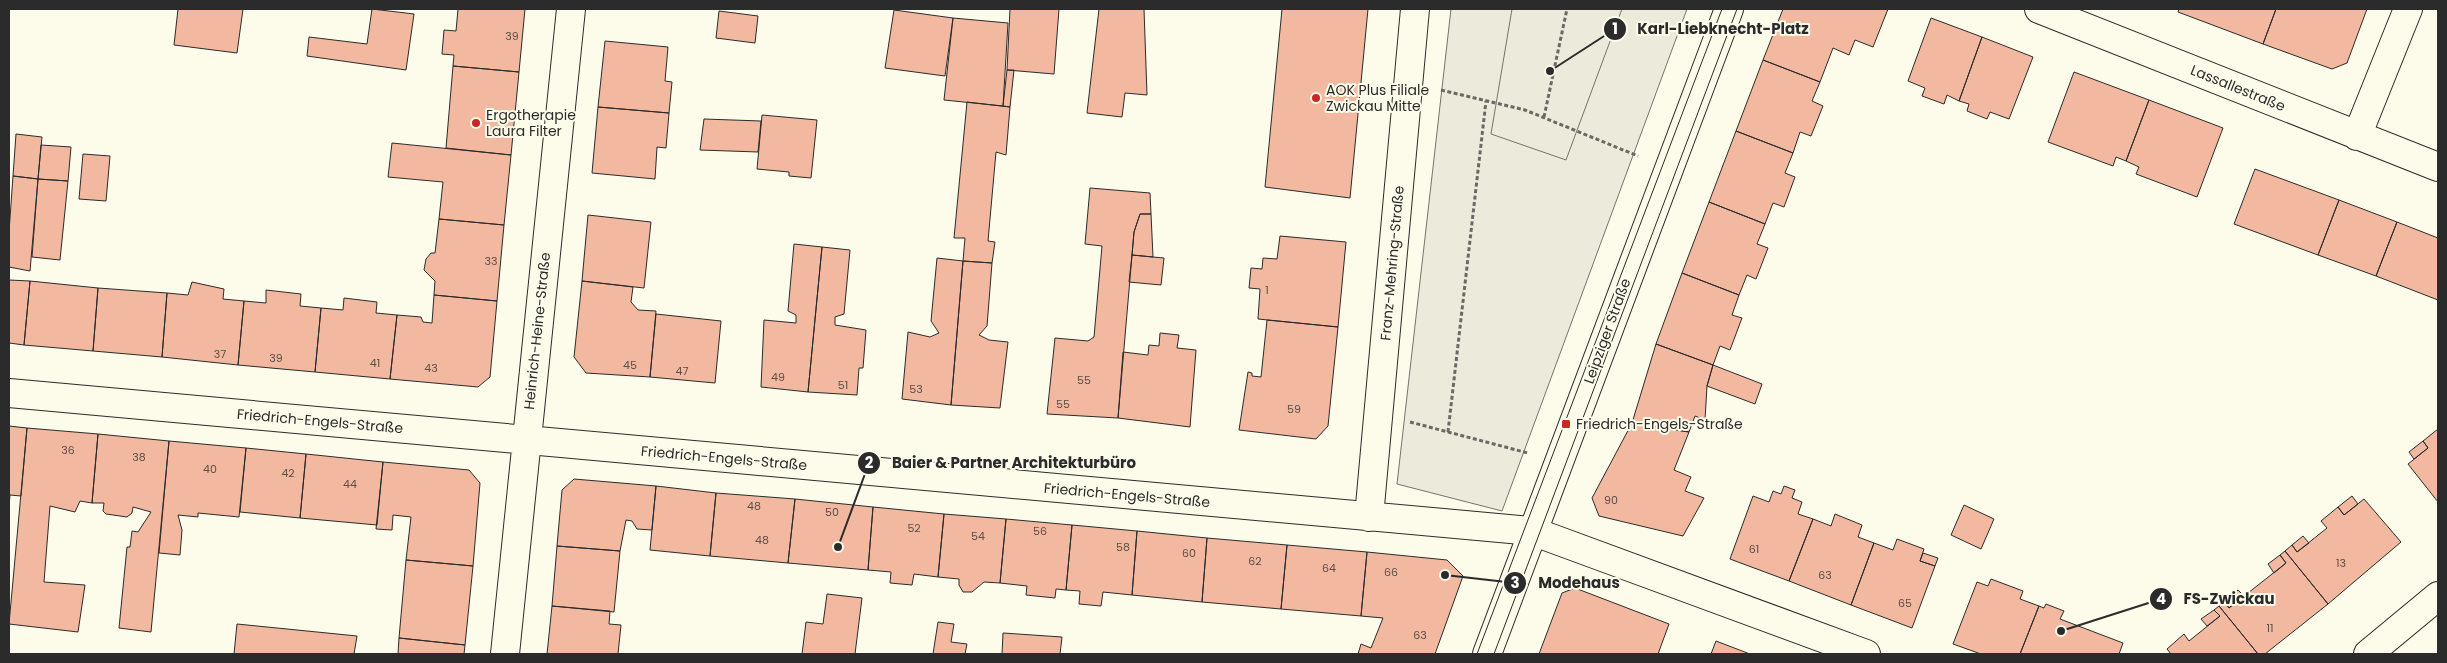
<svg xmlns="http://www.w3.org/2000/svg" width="2447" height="663" viewBox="0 0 2447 663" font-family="Poppins,sans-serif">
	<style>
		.green { fill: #ecebdb; stroke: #74746e }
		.parking { fill: #eceadb; stroke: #74746e }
		.building { fill: #f2b8a0; stroke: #2b2b2b }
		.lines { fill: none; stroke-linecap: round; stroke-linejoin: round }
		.street-casing { stroke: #2b2b2b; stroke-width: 30 }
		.secondary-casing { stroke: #2b2b2b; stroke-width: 30 }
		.path { stroke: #6a6964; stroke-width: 3; stroke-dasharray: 4 2.5; stroke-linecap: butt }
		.street { stroke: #fdfbea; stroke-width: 28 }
		.secondary { stroke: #fdfbea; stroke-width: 28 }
		.tram { stroke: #2b2b2b; stroke-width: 1 }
		.poi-dot { fill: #c62828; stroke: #fdfbea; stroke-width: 2 }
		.labels { text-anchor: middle; stroke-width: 4; stroke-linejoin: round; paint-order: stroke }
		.number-label { font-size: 11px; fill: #5d4e48 }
		.street-label { font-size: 14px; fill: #2b2b2b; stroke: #fdfbea }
		.poi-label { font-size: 14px; fill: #2b2b2b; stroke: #fdfbea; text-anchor: start }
		.leader { fill: none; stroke: #2b2b2b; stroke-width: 2 }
		.callout-dot { fill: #2b2b2b; stroke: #fdfbea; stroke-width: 2 }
		.mark-label { font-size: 15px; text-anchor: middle; font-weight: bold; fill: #fff }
		.callout-label { font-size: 15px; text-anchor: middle; font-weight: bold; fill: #2b2b2b; stroke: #fdfbea; stroke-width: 4; stroke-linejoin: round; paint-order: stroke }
	</style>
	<rect width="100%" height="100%" fill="#fdfbea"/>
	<!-- green -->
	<path class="green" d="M1451 9H1687L1502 511 1397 484Z"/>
	<!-- parking -->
	<path class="parking" d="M1512 9H1622L1566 160 1491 134Z"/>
	<!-- building -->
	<path class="building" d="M178 9H243L237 53 174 45Z
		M372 9 414 14 406 70 307 56 309 37 367 44Z
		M458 9H525L519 72 453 66 454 55 442 54 444 30 456 31Z
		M1010 9H1059L1054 74 1007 70Z
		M1099 9H1144L1147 95 1125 93 1122 117 1087 113Z
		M1282 9H1368L1350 198 1265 187Z
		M1783 9H1888L1873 47 1855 40 1849 55 1833 48 1820 82 1763 60Z
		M2179 9H2276L2263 44 2178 12Z
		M2276 9H2367L2347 63 2332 69 2263 44Z
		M894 10 953 18 945 76 885 68Z
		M719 11 758 16 755 43 716 38Z
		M953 18 1008 23 1003 106 944 100Z
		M1931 18 1982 37 1959 101 1947 95 1944 104 1922 96 1925 88 1908 81Z
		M1982 37 2033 57 2009 119 1990 112 1987 119 1967 111 1969 104 1959 101Z
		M605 41 668 47 665 81 672 82 669 113 598 107Z
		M1763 60 1820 82 1812 101 1823 106 1811 136 1800 132 1793 153 1736 131Z
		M453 66 519 72 511 155 446 148Z
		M1007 70H1014L1010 107 1003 106Z
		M2074 72 2149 100 2126 161 2116 157 2113 166 2048 142Z
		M2149 100 2223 128 2197 197 2136 174 2139 167 2126 161Z
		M967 102 1010 107 1006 155 996 152 988 241 995 242 992 263 963 261 965 238H954Z
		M598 107 669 113 666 148 657 147 655 179 592 173Z
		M762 115 817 120 811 178 789 176V172L757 169Z
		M704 119 761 121 758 152 700 150Z
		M1736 131 1793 153 1785 173 1795 177 1784 207 1773 203 1765 224 1709 202Z
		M16 134 42 137 38 179 13 176Z
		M392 143 511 155 504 225 439 219 443 182 388 177Z
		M41 145 71 147 68 181 38 179Z
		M83 154 110 156 106 201 79 199Z
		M2255 169 2339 200 2318 255 2234 224Z
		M13 176 38 179 30 271 9 267V232Z
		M38 179 68 181 60 260 32 257Z
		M1090 188 1150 193 1151 214H1140L1134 232 1118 418 1047 414 1055 338 1088 341 1094 337 1102 246 1085 244Z
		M2339 200 2397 222 2376 276 2318 255Z
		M1709 202 1765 224 1757 244 1768 248 1756 279 1747 275 1739 295 1682 273Z
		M1140 214H1151L1153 257 1132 255 1134 232Z
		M588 215 651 222 644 288 582 281Z
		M439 219 504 225 497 301 434 295 435 281 424 270 426 259 431 253H435Z
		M2397 222 2438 238V300L2376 276Z
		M1280 236 1346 242 1338 327 1258 319 1260 289 1249 288 1251 268 1262 269 1263 258 1277 259Z
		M794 244 822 247 808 392 761 387 764 320 796 323V315L788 311Z
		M822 247 850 250 844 314 835 317V325L866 330 863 368H859L857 395 808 392Z
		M1132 255 1164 258 1161 285 1129 282Z
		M937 258 963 261 951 405 902 399 908 332 930 337 939 333 931 321Z
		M963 261 992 263 987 326 979 335 989 340 1008 342 1000 408 951 405Z
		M1682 273 1739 295 1732 315 1742 318 1730 350 1720 346 1713 365 1656 344Z
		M9 280 30 281 24 345 9 343Z
		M30 281 98 288 93 351 24 345Z
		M582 281 633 287 631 302 638 310 656 311 650 377 586 373 574 357Z
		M192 282 224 289 223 299 244 301 238 365 162 357 167 293 188 295Z
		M98 288 167 293 162 357 93 351Z
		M266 290 301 294 300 306 321 308 315 372 238 365 244 301 266 303Z
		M434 295 497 301 490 377 478 387 390 379 397 315 421 317 423 322 432 323Z
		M344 298 377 302 376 313 397 315 390 379 315 372 321 308 343 310Z
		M656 314 721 321 715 383 650 377Z
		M1267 320 1338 327 1328 426 1316 439 1239 430 1248 372 1252 373V376L1261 377Z
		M1160 333 1179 335 1177 348 1196 350 1190 427 1118 418 1123 352 1148 355 1149 345 1159 346Z
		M1656 344 1713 365 1707 386 1705 420 1695 416 1689 432 1632 423Z
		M1713 365 1762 384 1755 404 1707 386Z
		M1632 423 1689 432 1674 470 1691 477 1685 491 1704 498 1683 536 1599 516 1592 498Z
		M9 426 27 428 21 496 10 495 9 507Z
		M27 428 98 434 92 503 80 501 75 512 50 506 44 582 85 585 78 632 9 624Z
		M2438 429V502L2408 464 2428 448 2423 441Z
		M98 434 169 441 151 632 119 628 127 547H130L132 531 138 532 151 512 133 507 132 513 127 517 106 514 103 511 104 503H92Z
		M169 441 246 448 239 517 198 513V517L178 515 182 530 180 555 159 553Z
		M2423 441 2428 448 2414 459 2409 452Z
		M246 448 306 454 300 518 240 512Z
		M306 454 383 462 377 525 300 518Z
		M383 462 469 470 480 483 473 566 406 560 411 517 393 515 392 530 376 529Z
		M574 479 656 486 652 530 637 529 632 521 626 520 620 551 557 546 562 490Z
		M656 486 716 493 710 556 650 550Z
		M1784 486 1795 490 1792 498 1802 502 1798 514 1813 519 1789 581 1730 559 1753 496 1769 502 1773 491 1781 494Z
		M716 493 795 499 788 563 710 556Z
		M2352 496 2358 504 2344 515 2338 507Z
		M795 499 873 507 868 570 788 563Z
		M2364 499 2401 542 2328 604 2285 551 2292 545 2297 552 2327 528 2321 521 2338 507 2344 515Z
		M1964 505 1994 519 1981 549 1951 535Z
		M873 507 944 514 938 577 914 574 912 585 890 583 891 572 868 570Z
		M944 514 1006 519 1000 583 984 582 972 592H963L959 585V579L938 577Z
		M1835 514 1862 525 1858 537 1874 543 1851 605 1789 581 1813 519 1831 526Z
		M1006 519 1072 525 1066 590 1056 589 1055 598 1026 595 1027 586 1000 583Z
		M1072 525 1137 531 1132 595 1103 592 1101 606 1079 604 1080 591 1066 590Z
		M1137 531 1207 538 1202 602 1132 595Z
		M2303 536 2309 543 2297 552 2292 545Z
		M1207 538 1287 545 1281 609 1202 602Z
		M1897 539 1924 549 1920 561 1935 566 1912 628 1851 605 1874 543 1893 550Z
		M1287 545 1367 552 1361 616 1281 609Z
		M557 546 620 551 614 612 552 606Z
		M2285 551 2328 604 2265 654H2258L2219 606 2224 601 2229 608 2286 563 2280 555Z
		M1367 552 1447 560 1463 576 1435 654H1358L1361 644 1371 648 1383 618 1361 616Z
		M1923 553 1938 558 1935 566 1920 561Z
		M2280 555 2286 563 2274 573 2268 564Z
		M406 560 473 566 465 645 399 638Z
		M1991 579 2023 591 2020 599 2039 606 2020 654H1981L1953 644 1977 582 1988 586Z
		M1575 588 1669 624 1658 654H1539L1562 593Z
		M2238 590 2244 596 2229 608 2224 601Z
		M827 594 862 598 855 654H802L806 622 823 624Z
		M2046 604 2064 611 2060 619 2123 643 2119 654H2020L2039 606 2044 608Z
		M552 606 610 611 609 624 621 625 618 654H547Z
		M2219 606 2258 654H2171L2167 649 2184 634 2189 641 2220 616 2214 610Z
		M2214 610 2220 616 2207 626 2201 619Z
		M938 622 954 624 951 642 967 644 965 654H933Z
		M237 624 357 636 354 654H234Z
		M1003 633 1062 637 1060 654H1002Z
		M399 638 465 645 464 654H398Z
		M1716 641 1750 654H1711Z"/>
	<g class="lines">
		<!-- street casing -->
		<g class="street-casing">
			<path id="street" d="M2039 9 2438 167
				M2357 136 2408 9
				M9 393 1532 531 1866 654
				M1369 517 1415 9
				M505 654 571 9
				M2368 654 2438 596"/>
		</g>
		<!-- secondary casing -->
		<g class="secondary-casing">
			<path id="secondary" d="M1487 654 1729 9"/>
		</g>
		<!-- path -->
		<path class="path" d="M1441 90 1525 110 1638 156
			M1544 117 1567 9
			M1410 422 1528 453
			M1448 432 1486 101"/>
		<!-- street -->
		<use href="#street" class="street"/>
		<!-- secondary -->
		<use href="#secondary" class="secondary"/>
		<!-- tram -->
		<path class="tram" d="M1477 654 1722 9
			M1494 654 1737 9"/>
	</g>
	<!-- markers -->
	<g class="poi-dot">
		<circle cx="1316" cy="98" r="5"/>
		<circle cx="476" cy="123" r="5"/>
		<rect x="1561" y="419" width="10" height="10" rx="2.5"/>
	</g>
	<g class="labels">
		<!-- number labels -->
		<g class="number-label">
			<text x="512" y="40">39</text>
			<text x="491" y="265">33</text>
			<text x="1267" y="294">1</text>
			<text x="220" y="358">37</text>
			<text x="276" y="362">39</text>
			<text x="375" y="367">41</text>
			<text x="630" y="369">45</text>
			<text x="431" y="372">43</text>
			<text x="682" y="375">47</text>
			<text x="778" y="381">49</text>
			<text x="1084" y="384">55</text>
			<text x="843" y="389">51</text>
			<text x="916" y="393">53</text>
			<text x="1063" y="408">55</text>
			<text x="1294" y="413">59</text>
			<text x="68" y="454">36</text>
			<text x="139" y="461">38</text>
			<text x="210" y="473">40</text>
			<text x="288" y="477">42</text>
			<text x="350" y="488">44</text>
			<text x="1611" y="504">90</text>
			<text x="754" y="510">48</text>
			<text x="832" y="516">50</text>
			<text x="914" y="532">52</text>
			<text x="1040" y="535">56</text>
			<text x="978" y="540">54</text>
			<text x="762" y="544">48</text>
			<text x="1123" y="551">58</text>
			<text x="1754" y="553">61</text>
			<text x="1189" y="557">60</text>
			<text x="1255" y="565">62</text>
			<text x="2341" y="567">13</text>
			<text x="1329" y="572">64</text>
			<text x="1391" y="576">66</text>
			<text x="1825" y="579">63</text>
			<text x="1905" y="607">65</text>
			<text x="2270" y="632">11</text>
			<text x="1420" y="639">63</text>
		</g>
		<!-- street labels -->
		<g class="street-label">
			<text transform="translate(2238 88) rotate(22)" y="5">Lassallestraße</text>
			<text transform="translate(1392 263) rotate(-85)" y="5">Franz-Mehring-Straße</text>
			<text transform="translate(537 331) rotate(-84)" y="5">Heinrich-Heine-Straße</text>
			<text transform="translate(1607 331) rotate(-70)" y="5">Leipziger Straße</text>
			<text transform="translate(320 421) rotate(5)" y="5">Friedrich-Engels-Straße</text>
			<text transform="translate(724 458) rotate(5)" y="5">Friedrich-Engels-Straße</text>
			<text transform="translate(1127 495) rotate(5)" y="5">Friedrich-Engels-Straße</text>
		</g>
		<!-- poi labels -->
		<g class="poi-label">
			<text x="1326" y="95">AOK Plus Filiale<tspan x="1326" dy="16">Zwickau Mitte</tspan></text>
			<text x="486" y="120">Ergotherapie<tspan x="486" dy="16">Laura Filter</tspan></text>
			<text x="1576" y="429">Friedrich-Engels-Straße</text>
		</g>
	</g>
	<!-- callouts -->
	<path class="leader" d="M1550 71L1615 29M838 547L869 463M1445 575L1515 583M2061 631L2161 599"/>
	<g class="callout-dot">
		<circle cx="1550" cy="71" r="5"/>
		<circle cx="838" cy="547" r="5"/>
		<circle cx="1445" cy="575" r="5"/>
		<circle cx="2061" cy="631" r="5"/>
		<circle cx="1615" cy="29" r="12"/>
		<circle cx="869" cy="463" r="12"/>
		<circle cx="1515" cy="583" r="12"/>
		<circle cx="2161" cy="599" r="12"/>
	</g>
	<g class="mark-label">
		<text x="1615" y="34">1</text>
		<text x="869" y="468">2</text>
		<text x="1515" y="588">3</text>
		<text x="2161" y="604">4</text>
	</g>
	<g class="callout-label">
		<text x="1723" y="34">Karl-Liebknecht-Platz</text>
		<text x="1014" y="468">Baier &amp; Partner Architekturbüro</text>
		<text x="1579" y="588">Modehaus</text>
		<text x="2229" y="604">FS-Zwickau</text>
	</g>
	<!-- border -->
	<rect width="2447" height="663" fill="none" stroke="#2b2b2b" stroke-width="20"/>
</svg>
